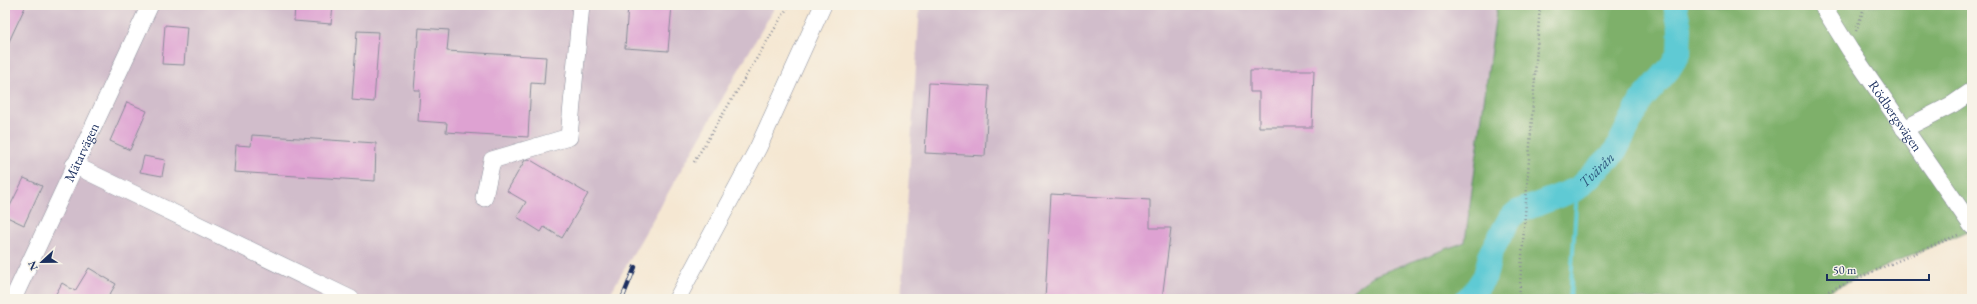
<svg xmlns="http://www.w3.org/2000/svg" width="1977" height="304" viewBox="0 0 1977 304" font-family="'EB Garamond',serif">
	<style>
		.industrial { fill: #d1bdcb }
		.forest { fill: #7eb06a; stroke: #4c7064 }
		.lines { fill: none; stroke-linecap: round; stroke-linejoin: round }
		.stream { stroke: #5ecad4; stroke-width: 4 }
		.river { stroke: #5ecad4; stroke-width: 24 }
		.building { fill: #dea2d2 }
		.minor-casing { stroke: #888b98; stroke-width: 18 }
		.path { stroke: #888b98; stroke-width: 2.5; stroke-dasharray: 1 3; stroke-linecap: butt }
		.minor { stroke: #fff; stroke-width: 17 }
		.rail-casing { stroke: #1b2f5e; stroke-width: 4.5 }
		.rail { stroke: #f7f3e8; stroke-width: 3; stroke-dasharray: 9; stroke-linecap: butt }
		.labels { text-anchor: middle; stroke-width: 4; stroke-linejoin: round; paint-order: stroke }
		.street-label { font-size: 14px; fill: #1b2f5e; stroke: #f7f3e8 }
		.water-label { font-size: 15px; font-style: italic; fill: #2c567c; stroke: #f7f3e8 }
	</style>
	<rect width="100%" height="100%" fill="#f7f3e8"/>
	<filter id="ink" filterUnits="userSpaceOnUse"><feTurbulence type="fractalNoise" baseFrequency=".025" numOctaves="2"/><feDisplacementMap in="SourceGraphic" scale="8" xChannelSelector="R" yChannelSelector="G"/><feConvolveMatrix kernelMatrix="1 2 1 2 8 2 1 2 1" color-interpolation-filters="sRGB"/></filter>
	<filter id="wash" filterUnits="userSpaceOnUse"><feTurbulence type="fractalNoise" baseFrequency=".012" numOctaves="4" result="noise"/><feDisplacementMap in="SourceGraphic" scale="16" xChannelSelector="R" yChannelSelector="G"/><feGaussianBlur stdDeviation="0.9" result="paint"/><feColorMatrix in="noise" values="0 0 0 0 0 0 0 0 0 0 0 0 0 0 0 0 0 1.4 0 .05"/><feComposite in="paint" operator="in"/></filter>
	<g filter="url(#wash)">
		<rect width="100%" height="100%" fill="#f5e7d2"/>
		<!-- industrial -->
		<path class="industrial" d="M5 5H776L607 299H5Z
			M920 5H1497L1466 242 1373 276 1341 299H901Z"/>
		<!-- forest -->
		<path class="forest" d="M1497 5H1972V229L1810 299H1341L1373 276 1465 242Z"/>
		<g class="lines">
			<!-- stream -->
			<path class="stream" d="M1570 299 1577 189"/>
			<!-- river -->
			<path class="river" id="s1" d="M1467 299 1475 291 1485 276 1491 252 1510 218 1517 212 1577 189 1615 152 1641 101 1669 69 1679 53 1680 28 1675 5"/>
		</g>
		<g id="blocks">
			<!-- building -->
			<path class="building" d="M5 5H26L5 50Z
				M295 5H333L331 24 294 21Z
				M628 5H672L668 51 625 48Z
				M165 25 187 27 184 65 162 64Z
				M419 28 449 30 447 51 546 57 544 84 531 83 528 137 446 132 447 123 418 121 420 90H414Z
				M357 31 379 32 374 102 352 100Z
				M1250 70H1314L1312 127H1259V92H1250Z
				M929 83 989 86 985 156 925 153Z
				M127 102 147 111 130 150 110 141Z
				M252 135 376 143 375 181 234 172 236 145 251 146Z
				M144 156 165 160 162 176 140 172Z
				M529 159 588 194 562 238 544 227 541 232 517 217 526 202 507 191 525 160Z
				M24 178 42 186 24 225 5 216Z
				M1051 194 1150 200V228H1171L1162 299H1045Z
				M89 268 116 284 107 299H53L62 283 75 291Z"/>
		</g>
	</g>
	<g filter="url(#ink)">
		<use href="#blocks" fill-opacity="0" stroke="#888b98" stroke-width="1"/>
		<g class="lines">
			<!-- minor casing -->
			<g class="minor-casing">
				<g id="minor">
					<path id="s2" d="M1822 5 1850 50 1972 226"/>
					<path d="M1904 129 1953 104 1972 91"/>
					<path d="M74 165 351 299"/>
					<path d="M484 198 492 160 569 137 581 5"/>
					<path id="s3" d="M13 299 150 5"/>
					<path d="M677 299 758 148 823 5"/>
				</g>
			</g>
			<!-- path -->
			<path class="path" d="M1856 31 1865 5
				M694 162 789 5
				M1519 299 1540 5
				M1810 299 1960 234"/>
			<!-- minor -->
			<use href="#minor" class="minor"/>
			<!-- rail casing -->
			<g class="rail-casing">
				<path id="rail" d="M622 299 635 267"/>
			</g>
			<!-- rail -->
			<use href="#rail" class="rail"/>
		</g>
	</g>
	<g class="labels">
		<!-- street labels -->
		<g class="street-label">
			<text dy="5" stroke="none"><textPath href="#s2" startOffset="133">Rödbergsvägen</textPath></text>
			<text dy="5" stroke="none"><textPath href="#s3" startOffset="162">Mätarvägen</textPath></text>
		</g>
		<!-- water labels -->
		<g class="water-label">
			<text dy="5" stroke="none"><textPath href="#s1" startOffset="194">Tvärån</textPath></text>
		</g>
	</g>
	<!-- margin -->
	<rect width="1977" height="304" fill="none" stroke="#f7f3e8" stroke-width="20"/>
	<!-- north arrow -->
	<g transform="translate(42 262) rotate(248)" stroke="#f7f3e8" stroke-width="3" paint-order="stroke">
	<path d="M0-3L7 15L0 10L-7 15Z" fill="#1b2f5e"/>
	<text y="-6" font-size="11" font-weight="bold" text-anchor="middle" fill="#1b2f5e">N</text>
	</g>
	<!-- scale -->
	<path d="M1827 274v6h102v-6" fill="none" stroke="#1b2f5e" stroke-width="2"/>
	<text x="1833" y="274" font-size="12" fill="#1b2f5e" stroke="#f7f3e8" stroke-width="3" paint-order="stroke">50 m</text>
</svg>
